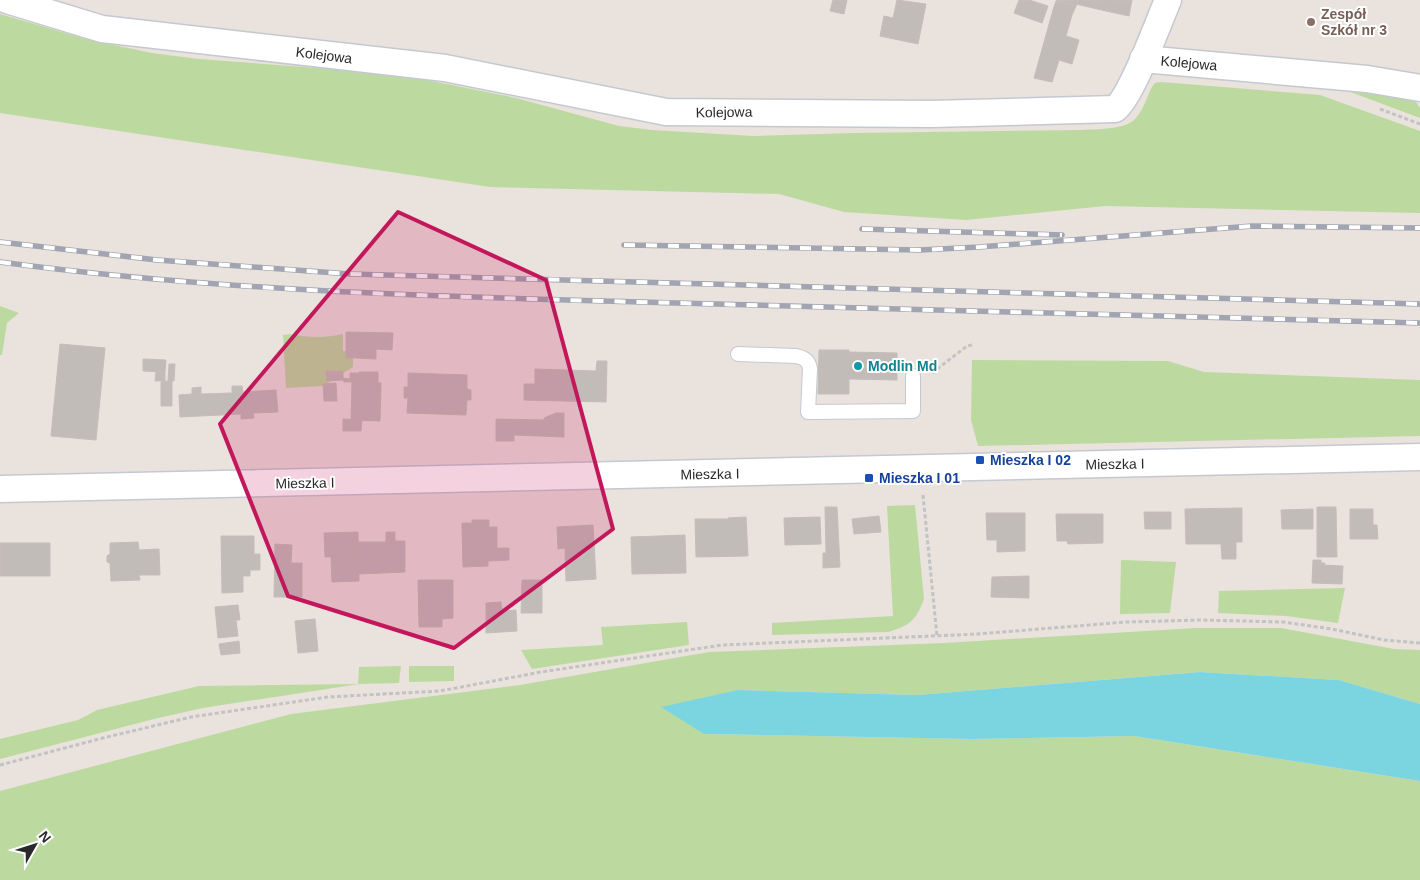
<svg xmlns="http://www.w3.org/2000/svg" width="1420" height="880" viewBox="0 0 1420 880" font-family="Helvetica,sans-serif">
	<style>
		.green { fill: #bcda9f }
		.water { fill: #7bd5e0 }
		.building { fill: #c2bcb9; stroke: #c5beb7 }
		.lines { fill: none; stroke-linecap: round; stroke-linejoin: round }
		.lane-casing { stroke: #c4c9d1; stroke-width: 16 }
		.street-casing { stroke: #c4c9d1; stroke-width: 29 }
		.path { stroke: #c3c3c3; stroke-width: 3; stroke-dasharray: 4 2.5; stroke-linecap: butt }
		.lane { stroke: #fff; stroke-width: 14 }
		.street { stroke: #fff; stroke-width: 26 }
		.rail-casing { stroke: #a0a5b1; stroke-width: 5.5 }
		.rail { stroke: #fff; stroke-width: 4; stroke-dasharray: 11; stroke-linecap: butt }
		.marked { fill: #c2185b; fill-opacity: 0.2; stroke: #c2185b; stroke-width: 4; stroke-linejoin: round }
		.education-dot { fill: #8d6e63; stroke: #fff; stroke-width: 2 }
		.culture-dot { fill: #0f9aa8; stroke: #fff; stroke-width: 2 }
		.transit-dot { fill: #1a4fb4; stroke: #fff; stroke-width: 2 }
		.labels { text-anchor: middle; stroke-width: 4; stroke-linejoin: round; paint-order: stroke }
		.education-label { font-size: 14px; font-weight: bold; fill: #785e54; stroke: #fff; text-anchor: start }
		.street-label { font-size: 14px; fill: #292929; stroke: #fff }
		.culture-label { font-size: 14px; font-weight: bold; fill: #0d838f; stroke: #fff; text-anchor: start }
		.transit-label { font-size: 14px; font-weight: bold; fill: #164399; stroke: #fff; text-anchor: start }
	</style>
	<rect width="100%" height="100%" fill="#eae2dd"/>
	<!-- green -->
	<path class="green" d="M0 14 86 39 152 53 199 59 397 74 516 98 619 126 652 130 753 136 854 133 1081 130C1095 129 1125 130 1135 119 1143 111 1147 97 1152 87L1155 83 1161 82 1320 95 1420 131V213L1105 206 966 220 844 212 779 194 490 187 0 113Z
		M1329 84 1413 98 1420 108V118Z
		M0 306 19 313 7 323 2 355H0Z
		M291 334C309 338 325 338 343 334V351L353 352V367L323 386 286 388 283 335Z
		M972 360 1168 361 1204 372 1420 380V436L978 446 971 420Z
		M915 505 924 599C916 621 909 626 888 632L772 635V623L893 616 887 506Z
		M1121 560 1176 562 1170 613 1120 614Z
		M1345 588 1338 623 1286 616 1218 613 1219 591Z
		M687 622 689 645 532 669 521 650 603 645 601 627Z
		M1196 628H1281L1394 649 1420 650V704L1339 680 1200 672 918 695 738 690 704 734 971 739 1134 736 1420 781V880H0V791L291 714 520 685 709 652 944 643Z
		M401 666 399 683 359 684 203 708 154 719 0 759V739L78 720 97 710 199 686 358 684 359 667Z
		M409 666H454V681L409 682Z"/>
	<!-- water -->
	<path class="water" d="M1200 672 1339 680 1420 704V781L1134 736 971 739 704 734 661 707 738 690 918 695Z"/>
	<!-- building -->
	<path class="building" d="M833 0H847L844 14 830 11Z
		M897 0 926 4 918 44 880 36 884 16 893 18Z
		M1019 0H1029L1048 6 1042 23 1014 13Z
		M1056 0H1078L1076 6Z
		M1078 0H1109L1106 11 1076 4Z
		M1109 0H1132L1129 16 1106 11Z
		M1056 1 1076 6 1072 15 1053 10Z
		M1053 10 1072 15 1066 36 1079 40 1072 64 1059 60 1052 82 1034 78Z
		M346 332 393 333 392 350 376 349V359L356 358 357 349 346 348Z
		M60 344 105 348 96 440 51 436Z
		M346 348 357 349 356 358H346Z
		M819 350H849V352L897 353V380L849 379V394H818Z
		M143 359 166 360 165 372 143 371Z
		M597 361H607L606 402 524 400V384H535V369L596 371Z
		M169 364H175L174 381H168Z
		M326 371H343V380L327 381Z
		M156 372H165V381H155Z
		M359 372H378V383L352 382V373H359Z
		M350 373H352V382H344L343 378 350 379Z
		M408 373 467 375V389L471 390V400H467L466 415 407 413 408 398H404V387H408Z
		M168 381H172V406H161V382Z
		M352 382 381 383 380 421 351 420Z
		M336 383 337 401H324L323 384Z
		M232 386H242L243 392 276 390 278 412 253 413 254 418 241 419V414L180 417 179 395 192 394V388L201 387V394L232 393Z
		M556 413H564V437L514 435V441H496V419L544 420V418Z
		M343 419 362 420 361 431H343Z
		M825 507H837L840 567 823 568V553H826Z
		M1317 507H1336L1337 557H1317Z
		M1242 508V542H1236V559H1222L1221 544H1186L1185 509Z
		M1313 509V529H1282L1281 510Z
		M1350 509H1373V525H1377L1378 539H1350Z
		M1144 512H1171V529H1145Z
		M986 513H1025V551L997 552V540H987Z
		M1056 514H1103V543L1068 544 1067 541H1057Z
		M879 516 881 532 854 534 852 519Z
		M746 517 748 556 696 557 695 519H728V518Z
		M820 517 821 544 785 545 784 518Z
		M472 520H489V527L462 528V523H472Z
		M593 525 596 579 566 581 565 548 558 549 557 527Z
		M489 527H497V548H509V560L488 561V566L463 567 462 528Z
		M358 532 359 581 332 582 331 557H325L324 533Z
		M386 532H395V541H405V572L359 574 358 542H386Z
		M685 535 686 573 632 574 631 537Z
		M221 536H254V554H260V570H250V576H243V592L222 593Z
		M138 542 139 550 159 549 160 575H139L140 580 111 581 110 563 107 562V556L110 554V543Z
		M0 543H50V576H0Z
		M275 544 292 545 291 563H302V597H274Z
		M1313 560H1321V563H1325L1324 565 1343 566 1342 584 1312 583Z
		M1029 576V598L991 597 992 577Z
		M418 580H453V618L442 619V627H419Z
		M522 580H542V613H521Z
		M501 602 502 611 516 610 517 631 486 633V603Z
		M238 605 240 620H236L238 636 218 638 215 607Z
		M315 619 318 651 298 653 295 621Z
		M239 641 240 653 221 655 219 644Z"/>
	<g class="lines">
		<!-- lane casing -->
		<g class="lane-casing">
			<path id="lane" d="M738 354 796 356C804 358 809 360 810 369L808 412 913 411V376"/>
		</g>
		<!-- street casing -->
		<g class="street-casing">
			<path id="street" d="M7 0 102 29 445 68 666 112 931 114 1115 109C1132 96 1158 23 1168 0
				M1143 59 1367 79 1420 88
				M0 489 1420 457"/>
		</g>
		<!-- path -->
		<path class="path" d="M1380 109 1420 124
			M932 373 967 346 972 345
			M923 495 937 636
			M0 765 103 738 191 717 328 697 440 691 541 672 722 645 978 634 1126 622 1200 620 1283 622 1332 629 1384 640 1420 643"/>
		<!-- lane -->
		<use href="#lane" class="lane"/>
		<!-- street -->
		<use href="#street" class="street"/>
		<!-- rail casing -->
		<g class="rail-casing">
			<path id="rail" d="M862 229 1062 235
				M0 242 157 260 350 274 1420 304
				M624 245 920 250 979 247 1252 226 1420 228
				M0 262C224 292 451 297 677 303 925 310 1172 316 1420 323"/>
		</g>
		<!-- rail -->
		<use href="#rail" class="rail"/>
	</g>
	<!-- marked area -->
	<path class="marked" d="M398 212 546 280 613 529 454 648 288 596 220 424Z"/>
	<!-- markers -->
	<circle class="education-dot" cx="1311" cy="22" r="5"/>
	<circle class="culture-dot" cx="858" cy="366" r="5"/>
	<g class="transit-dot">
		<rect x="975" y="455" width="10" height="10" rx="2.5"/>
		<rect x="864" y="473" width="10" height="10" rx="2.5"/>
	</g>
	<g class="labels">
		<!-- education labels -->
		<g class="education-label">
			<text x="1321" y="19">Zespół<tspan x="1321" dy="16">Szkół nr 3</tspan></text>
		</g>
		<!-- street labels -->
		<g class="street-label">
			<text transform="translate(324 55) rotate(7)" y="5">Kolejowa</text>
			<text transform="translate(1189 63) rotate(5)" y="5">Kolejowa</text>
			<text transform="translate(724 112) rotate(-1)" y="5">Kolejowa</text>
			<text transform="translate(1115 464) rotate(-1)" y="5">Mieszka I</text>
			<text transform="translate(710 474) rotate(-1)" y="5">Mieszka I</text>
			<text transform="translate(305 483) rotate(-1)" y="5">Mieszka I</text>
		</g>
		<!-- culture labels -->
		<g class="culture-label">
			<text x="868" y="371">Modlin Md</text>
		</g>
		<!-- transit labels -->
		<g class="transit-label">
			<text x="990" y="465">Mieszka I 02</text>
			<text x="879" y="483">Mieszka I 01</text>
		</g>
	</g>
	<!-- north arrow -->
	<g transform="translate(35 845) rotate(51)" stroke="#ffffff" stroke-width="4" paint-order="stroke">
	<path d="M0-4L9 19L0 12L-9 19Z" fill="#292929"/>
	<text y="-8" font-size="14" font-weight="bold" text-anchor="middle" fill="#292929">N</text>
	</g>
</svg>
